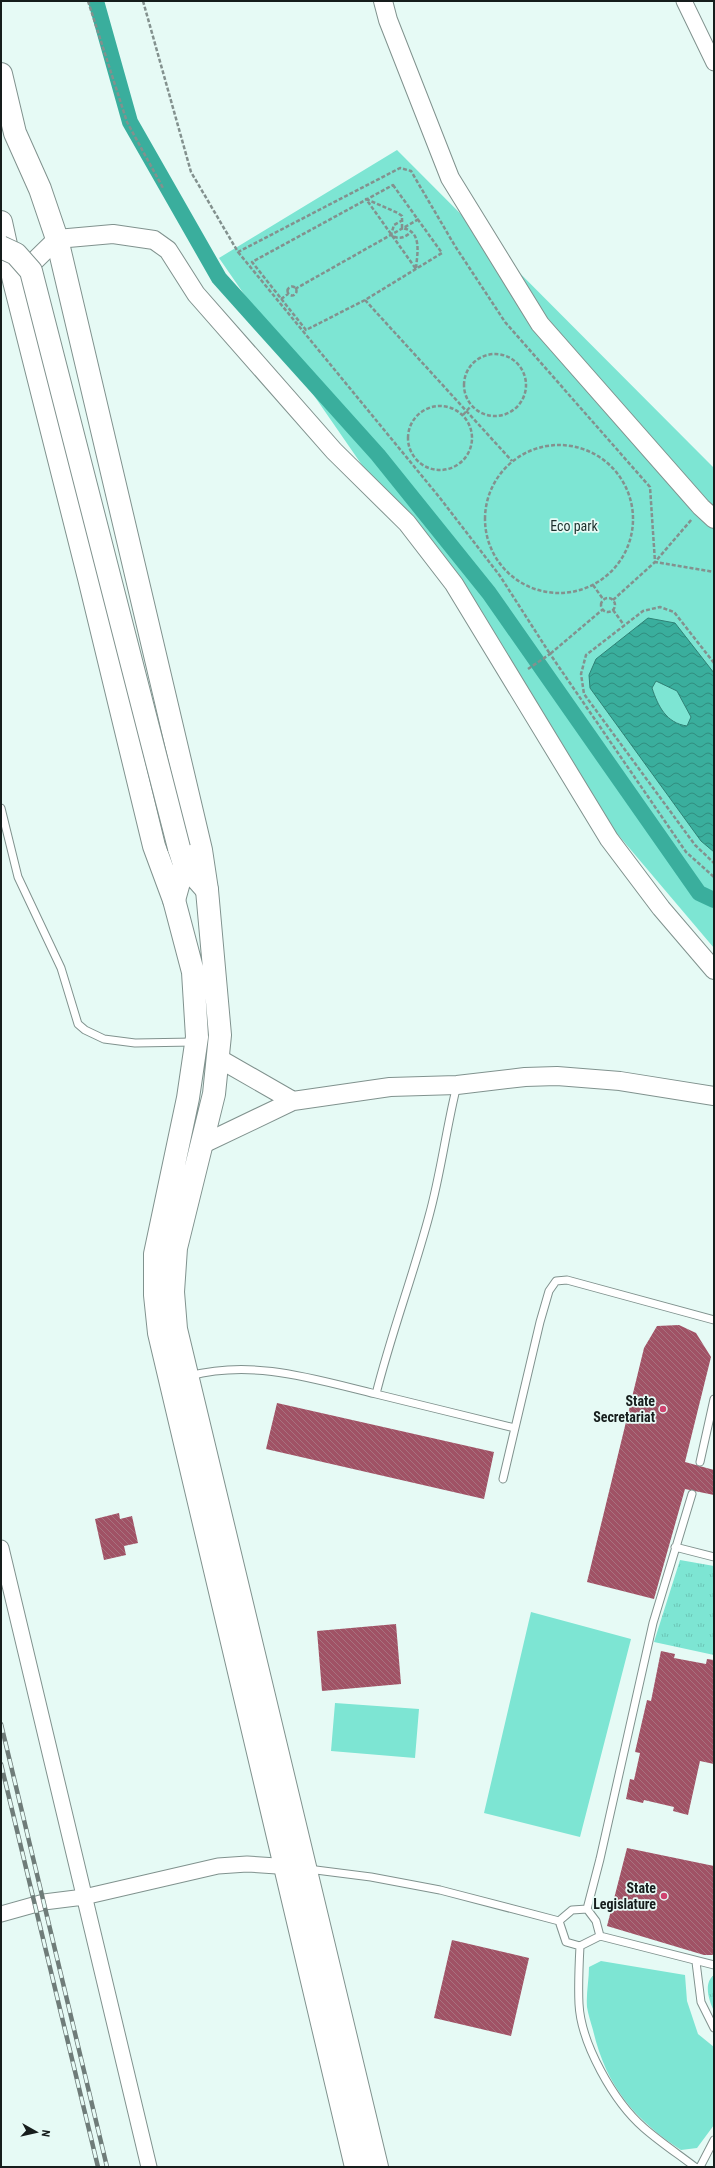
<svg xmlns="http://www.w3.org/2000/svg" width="715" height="2168" viewBox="0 0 715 2168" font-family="'Roboto Condensed',sans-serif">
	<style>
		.grass { fill: url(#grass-tufts) }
		.green { fill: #7de5d3 }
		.water { fill: url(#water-waves); stroke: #2f8276; fill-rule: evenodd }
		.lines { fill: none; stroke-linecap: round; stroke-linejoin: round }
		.canal { stroke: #3aae9d; stroke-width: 16 }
		.building { fill: url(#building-back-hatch) }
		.service-casing { stroke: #80928e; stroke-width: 9 }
		.minor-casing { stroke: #80928e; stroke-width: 17 }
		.tertiary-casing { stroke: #80928e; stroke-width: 20 }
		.primary-casing { stroke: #80928e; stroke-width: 24 }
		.trunk-casing { stroke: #80928e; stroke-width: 24 }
		.path { stroke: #83918e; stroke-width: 2.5; stroke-dasharray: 4 2; stroke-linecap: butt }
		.service { stroke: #fff; stroke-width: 7 }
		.minor { stroke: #fff; stroke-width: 15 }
		.tertiary { stroke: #fff; stroke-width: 18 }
		.primary { stroke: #fff; stroke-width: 22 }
		.trunk { stroke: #fff; stroke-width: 22 }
		.rail-casing { stroke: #6f7c79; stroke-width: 4.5 }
		.rail { stroke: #e6faf5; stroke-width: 3; stroke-dasharray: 9; stroke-linecap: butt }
		.trunk-bridge-casing { stroke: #80928e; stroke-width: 24; stroke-linecap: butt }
		.trunk-bridge { stroke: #fff; stroke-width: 22 }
		.poi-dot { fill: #cf426f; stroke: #e6faf5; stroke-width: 1.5 }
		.labels { text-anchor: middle; stroke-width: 3.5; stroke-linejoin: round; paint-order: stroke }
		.park-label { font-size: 14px; fill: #1b2f2b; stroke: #e6faf5 }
		.poi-label { font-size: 14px; font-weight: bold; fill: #161d1c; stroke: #e6faf5; text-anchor: end }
	</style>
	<defs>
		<pattern id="grass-tufts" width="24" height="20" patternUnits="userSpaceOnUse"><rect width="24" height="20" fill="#7de5d3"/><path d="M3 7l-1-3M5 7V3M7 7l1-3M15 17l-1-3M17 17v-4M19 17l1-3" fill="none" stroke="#6bc4b5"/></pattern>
		<pattern id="water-waves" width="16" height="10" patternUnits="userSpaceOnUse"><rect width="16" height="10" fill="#3aae9d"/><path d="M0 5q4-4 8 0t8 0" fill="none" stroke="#308d7f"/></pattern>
		<pattern id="building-back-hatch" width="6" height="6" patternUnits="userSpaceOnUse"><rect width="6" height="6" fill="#a05265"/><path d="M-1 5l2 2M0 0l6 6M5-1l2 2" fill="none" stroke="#a8727f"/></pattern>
	</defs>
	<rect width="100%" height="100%" fill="#e6faf5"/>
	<!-- grass -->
	<path class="grass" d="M680 1560 714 1566V1655L654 1642Z
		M714 1975V2011C709 2001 703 1983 714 1975Z"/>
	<!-- green -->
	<path class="green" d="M397 150 714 468V948L614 830 219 258Z
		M531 1612 631 1639 580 1837 484 1813Z
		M335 1703 419 1709 415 1758 331 1751Z
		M601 1961 685 1975 687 2001 698 2034 714 2047V2125L697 2148 681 2150C634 2119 606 2086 593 2030 591 2023 588 2014 587 2007 586 1994 589 1980 589 1967Z"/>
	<!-- water -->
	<path class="water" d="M648 618 675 623 714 673V852L701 841 590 688 589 675 596 659ZM656 681 677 691 691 717 687 726C666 723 658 706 652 688Z"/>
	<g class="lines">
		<!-- canal -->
		<path class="canal" d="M96 1 130 122 219 278 378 455 489 593 699 893 714 900"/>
	</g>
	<!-- building -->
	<path class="building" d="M679 1325 696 1333 711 1357 685 1462 714 1470V1495L685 1489 654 1599 587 1582 644 1348 657 1326Z
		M277 1403 494 1452 484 1499 266 1449Z
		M119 1513 120 1519 132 1516 138 1543 124 1546 126 1555 104 1560 95 1519Z
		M396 1624 401 1684 322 1691 317 1631Z
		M661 1651 675 1654 674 1658 706 1664 707 1659 714 1660V1764L700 1761 688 1815 673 1811 674 1807 644 1800 643 1803 626 1799 630 1779 634 1780 640 1753 635 1752 647 1700 651 1701Z
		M627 1848 714 1866V1955H704L607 1926Z
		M452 1940 529 1958 511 2036 434 2018Z"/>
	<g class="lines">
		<!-- service casing -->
		<g class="service-casing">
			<path id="service" d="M1 808 18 877 61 968 78 1024 85 1030 104 1039 135 1043 194 1042
				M190 1376C253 1359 314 1379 376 1394 422 1405 469 1417 515 1428L540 1322 549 1291 556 1281 567 1280 714 1320
				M376 1394C391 1334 413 1276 429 1216 441 1173 446 1129 457 1085
				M700 1462 714 1399
				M503 1479 515 1428
				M675 1547 714 1557
				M308 1869 371 1877 440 1890 559 1921
				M587 1909 600 1859 653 1623 692 1494
				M600 1936 596 1921 587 1909 572 1910 559 1921 566 1942 580 1946 600 1936 714 1965
				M580 1946C579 1965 578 1984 579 2004 581 2044 614 2102 644 2128 660 2142 678 2154 695 2167
				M696 1962 701 2002 714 2028
				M700 2167 714 2140"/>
		</g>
		<!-- minor casing -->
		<g class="minor-casing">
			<path id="minor" d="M684 1 714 63
				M1 1548 149 2167
				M1 1914 44 1902 84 1897 218 1866 247 1864 292 1867"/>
		</g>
		<!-- tertiary casing -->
		<g class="tertiary-casing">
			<path id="tertiary" d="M383 1 388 20 450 178 540 324 701 507 714 519
				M19 276 57 239 113 234 154 240 168 250 196 294 334 451 407 523 454 584 609 839 661 908 714 970
				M218 1058 293 1101
				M201 1145 293 1101 390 1087 457 1085 525 1077 557 1076 620 1081 714 1096"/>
		</g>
		<!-- primary casing -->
		<g class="primary-casing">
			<path id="primary" d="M1 74 15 133 40 189 57 239 201 850 207 890 220 1035 214 1094 176 1248 173 1292 176 1329 377 2167
				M1 222 14 281 89 578 154 846 174 900 193 972 197 1037 188 1098 155 1254V1295L159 1333 356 2167"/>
		</g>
		<!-- trunk casing -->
		<g class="trunk-casing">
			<path id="trunk" d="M179 848 184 864 207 890
				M174 900 184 864"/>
		</g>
		<!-- path -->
		<path class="path" d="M88 1 127 122 163 188
			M143 1 191 172 238 252 400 168 411 171 455 246 505 322 650 487 655 562 714 572
			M393 185 442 253 365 300 306 330 252 262Z
			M366 199 398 213 402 216V228C423 231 417 254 416 269Z
			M403 220 394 225 391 235C398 240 405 238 411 232
			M238 252 440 498 500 576 550 654 602 610
			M287.5 291a4.5 4.5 0 1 1 9 0a4.5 4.5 0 1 1-9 0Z
			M295 289 419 219
			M281 299 288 294
			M365 300 512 461
			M464 385a31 31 0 1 1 62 0a31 31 0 1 1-62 0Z
			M408 438a32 32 0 1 1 64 0a32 32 0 1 1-64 0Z
			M463 415 471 406
			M485 519a74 74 0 1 1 148 0a74 74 0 1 1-148 0Z
			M593 585 603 599
			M601 605a7 7 0 1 1 14 0a7 7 0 1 1-14 0Z
			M613 600 655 562 692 519
			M613 610 624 625
			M714 663 674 612 660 607 643 611 586 655 581 674 584 694 695 845 714 863
			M528 669 550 654 686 852 714 877"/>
		<!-- service -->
		<use href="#service" class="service"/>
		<!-- minor -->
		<use href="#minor" class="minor"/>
		<!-- tertiary -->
		<use href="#tertiary" class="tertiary"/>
		<!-- primary -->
		<use href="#primary" class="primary"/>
		<!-- trunk -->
		<use href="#trunk" class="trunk"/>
		<!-- rail casing -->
		<g class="rail-casing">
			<path id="rail" d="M1 1724 107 2167
				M1 1764 98 2167"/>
		</g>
		<!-- rail -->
		<use href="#rail" class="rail"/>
		<!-- trunk-bridge casing -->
		<g class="trunk-bridge-casing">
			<path id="trunk-bridge" d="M1 247 16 254 31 271 179 848"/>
		</g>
		<!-- trunk-bridge -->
		<use href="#trunk-bridge" class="trunk-bridge"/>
	</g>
	<!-- markers -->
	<g class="poi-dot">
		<circle cx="663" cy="1409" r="4"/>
		<circle cx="664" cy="1896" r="4"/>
	</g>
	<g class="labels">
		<!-- park labels -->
		<g class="park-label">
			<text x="574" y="531">Eco park</text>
		</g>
		<!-- poi labels -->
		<g class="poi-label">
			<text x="655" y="1406">State<tspan x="655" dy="16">Secretariat</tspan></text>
			<text x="656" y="1893">State<tspan x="656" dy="16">Legislature</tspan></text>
		</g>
	</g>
	<!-- border -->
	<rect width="715" height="2168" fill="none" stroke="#161d1c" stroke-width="4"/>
	<!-- north arrow -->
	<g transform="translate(36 2132) rotate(98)" stroke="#e6faf5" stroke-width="3" paint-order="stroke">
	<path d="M0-3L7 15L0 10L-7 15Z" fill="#161d1c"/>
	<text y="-6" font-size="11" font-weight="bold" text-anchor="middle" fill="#161d1c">N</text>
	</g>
</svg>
